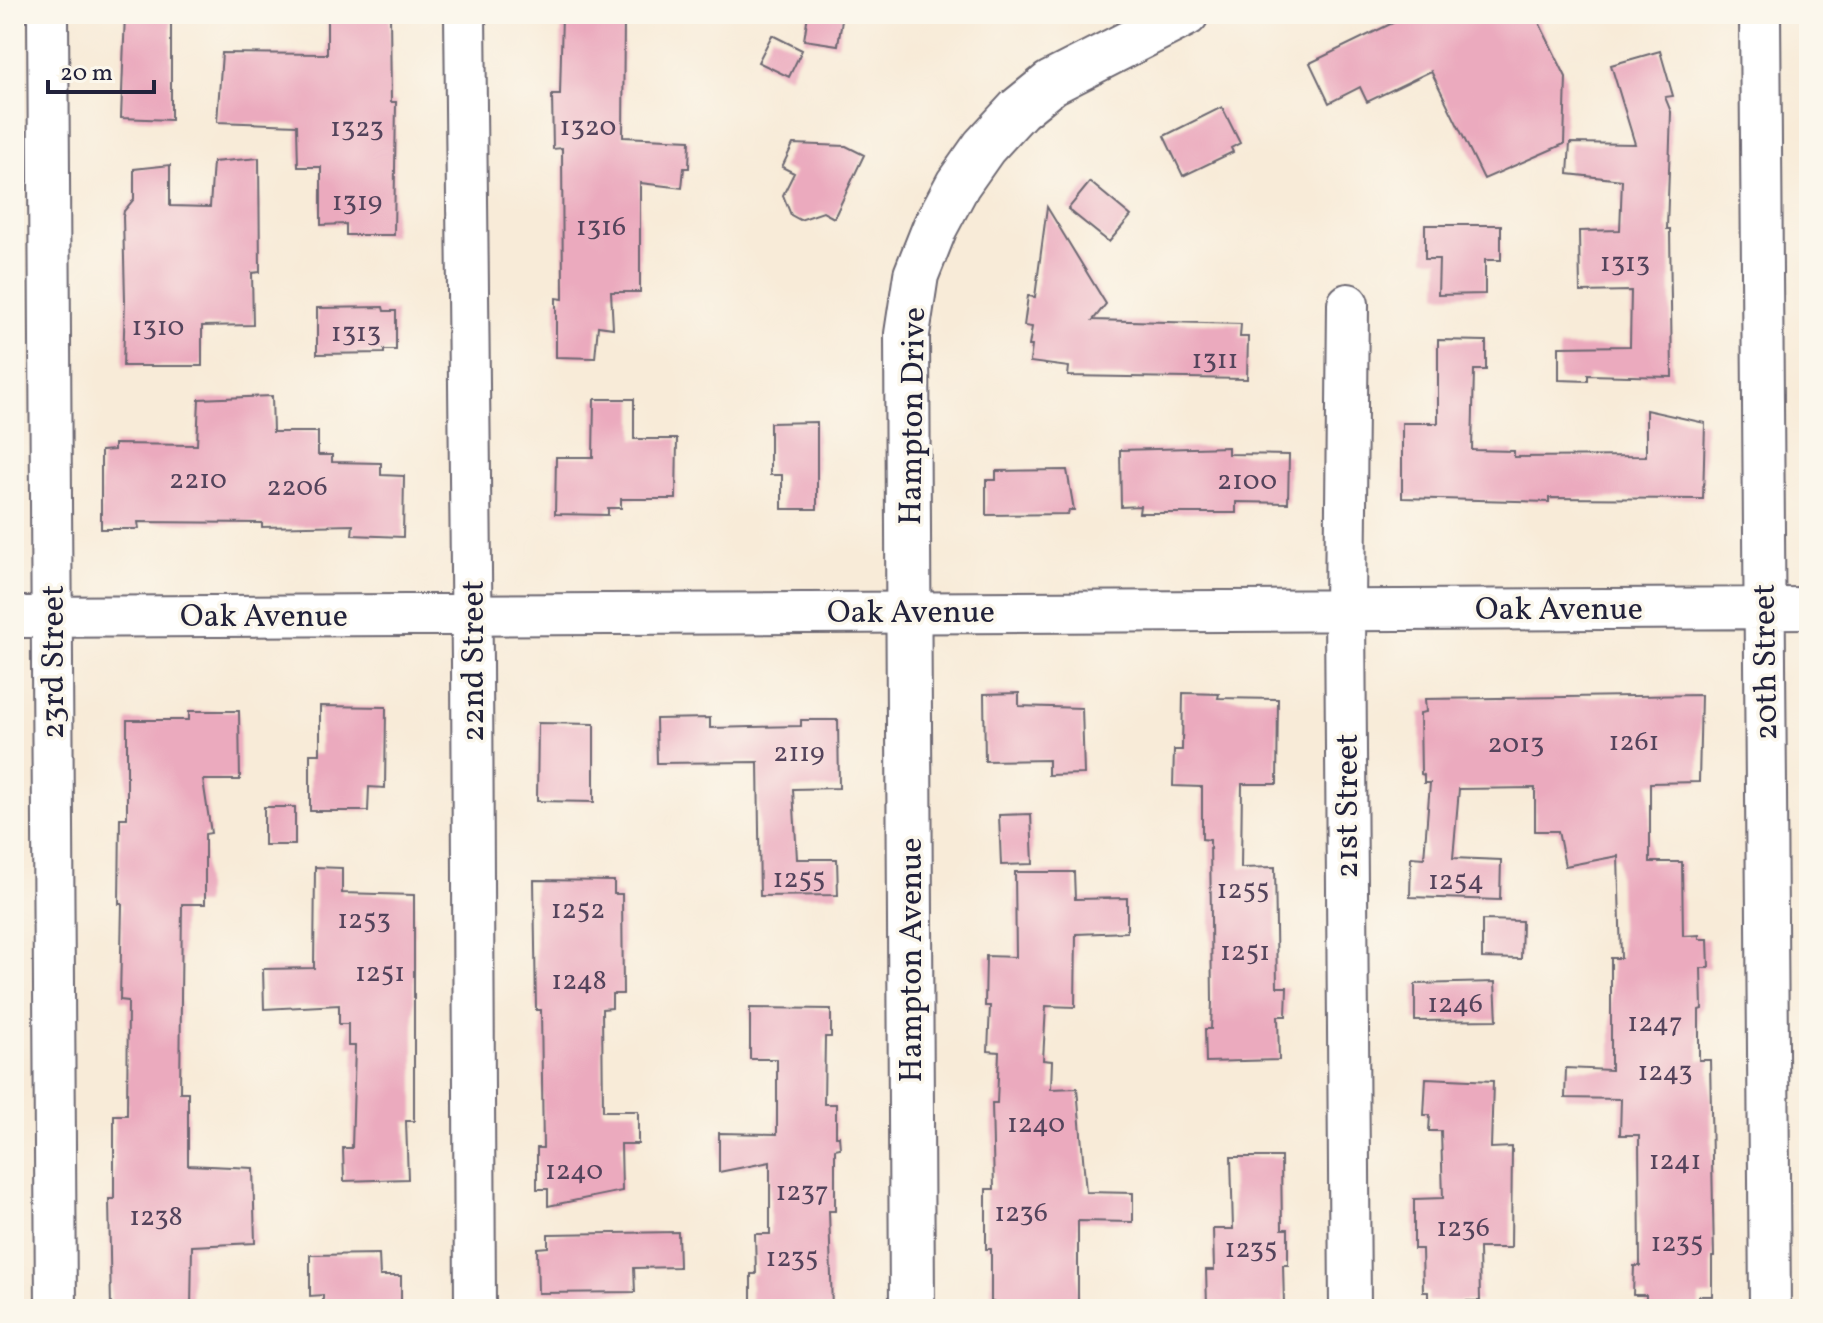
<svg xmlns="http://www.w3.org/2000/svg" width="1823" height="1323" viewBox="0 0 1823 1323" font-family="Vollkorn,serif">
	<style>
		.building { fill: #ebaabe }
		.lines { fill: none; stroke-linecap: round; stroke-linejoin: round }
		.minor-casing { stroke: #6d6872; stroke-width: 44 }
		.tertiary-casing { stroke: #6d6872; stroke-width: 48 }
		.minor { stroke: #fff; stroke-width: 40 }
		.tertiary { stroke: #fff; stroke-width: 44 }
		.labels { text-anchor: middle; stroke-width: 7; stroke-linejoin: round; paint-order: stroke }
		.number-label { font-size: 28px; fill: #54445c }
		.street-label { font-size: 32px; fill: #22223b; stroke: #fbf7ec }
	</style>
	<rect width="100%" height="100%" fill="#fbf7ec"/>
	<filter id="ink" filterUnits="userSpaceOnUse"><feTurbulence type="fractalNoise" baseFrequency=".0125" numOctaves="2"/><feDisplacementMap in="SourceGraphic" scale="16" xChannelSelector="R" yChannelSelector="G"/><feConvolveMatrix kernelMatrix="1 2 1 2 8 2 1 2 1" color-interpolation-filters="sRGB"/></filter>
	<filter id="wash" filterUnits="userSpaceOnUse"><feTurbulence type="fractalNoise" baseFrequency=".006" numOctaves="4" result="noise"/><feDisplacementMap in="SourceGraphic" scale="32" xChannelSelector="R" yChannelSelector="G"/><feGaussianBlur stdDeviation="1.8" result="paint"/><feColorMatrix in="noise" values="0 0 0 0 0 0 0 0 0 0 0 0 0 0 0 0 0 1.4 0 .05"/><feComposite in="paint" operator="in"/></filter>
	<g filter="url(#wash)">
		<rect width="100%" height="100%" fill="#f8ebd8"/>
		<g id="blocks">
			<!-- building -->
			<path class="building" d="M125 14H171V120L121 118Z
				M327 14H390L391 102H396L394 235H346V224L321 225V167H298L297 125 217 122 222 53 327 54Z
				M562 14H612V16L624 17 623 137 690 140 689 168H684L682 188 640 183V292H611L613 328 598 326 595 358 556 357V298L563 299 562 148 553 149 552 95H560Z
				M808 14H843L838 45 804 40Z
				M1411 14H1535L1566 77 1564 144 1484 179 1431 71 1367 102 1360 87 1329 103 1310 63Z
				M772 35 802 50 789 77 758 62Z
				M1660 51 1673 96 1665 97 1671 112 1667 229H1670L1672 377 1588 375V381L1559 380V347L1630 346 1631 291 1580 292 1579 231 1620 230 1622 180 1568 174 1570 143 1635 144 1611 65Z
				M1222 107 1240 143 1231 148 1233 152 1183 176 1164 136Z
				M793 144 846 146 864 155 834 218 823 212 800 220 791 215 783 195 794 173 782 167Z
				M259 158 260 272 252 273 253 325 202 326V366H123L125 300 123 217 124 211 134 199V169L170 165V206L210 207 213 162Z
				M1090 182 1131 216 1109 242 1068 209Z
				M1047 207 1106 304 1093 320 1241 324 1240 337H1248L1247 379 1068 376 1069 367 1030 362 1032 346H1029L1032 327 1024 326 1028 296 1035 297Z
				M1425 225H1501V260H1485V294L1438 295 1439 259H1425Z
				M383 307 384 311H396V350H384V353L317 354V308Z
				M1438 340 1486 341V370H1474L1472 450 1514 451V457L1646 456V410L1705 423 1703 499 1549 498V502L1402 498V423H1438Z
				M272 396 273 432H318V455H332V462L381 463V475L404 476 403 537 352 535 353 525 262 527V523L138 522 139 529H101V451L114 450V444L197 445 199 399Z
				M594 399H634V439H677L676 499H621V508H608V515L555 514 556 457H593Z
				M817 422V509H782V475H770V423Z
				M1228 447V454L1289 455 1288 503 1236 502V513H1139L1140 506 1121 507 1120 450Z
				M1067 470 1074 510H1069L1068 514 986 515V480H996V471Z
				M1019 693V706L1082 708 1084 774 1048 775V760L985 761 984 694Z
				M1183 693 1219 694 1218 698 1278 699 1277 784H1242L1241 868 1275 867 1277 987H1287L1286 1016H1278L1279 1060 1206 1062 1205 1029H1211L1212 1001 1210 840 1202 839V787L1173 786 1174 750H1182Z
				M1701 695 1699 782 1650 783V862H1682L1683 936 1699 935V939H1708L1709 968H1701L1702 1009 1699 1010V1060H1710L1714 1257H1712V1296H1699V1309H1646V1295H1633L1634 1266H1640L1639 1135H1620L1621 1099 1565 1098 1566 1068 1611 1070V958H1621L1618 856 1565 866 1558 831H1535V788L1459 789 1453 858 1501 860 1500 900 1410 897 1411 857 1424 858 1430 783H1424V775L1421 774 1420 713 1426 712 1425 699Z
				M320 706 386 707 385 788 369 787 368 811H310V754H320Z
				M189 711H239L240 780H203L211 833 205 834V904H182L180 1092H188V1165L253 1168 255 1243 192 1246 191 1309H111L109 1199H114V1115H127L128 1001 120 1000 122 904H119L120 818H127V720H189Z
				M710 718V728L801 726V720H838L839 788 793 789 797 859H837L838 895 760 896 758 762 657 763 656 719Z
				M538 723 594 724V802L537 801Z
				M264 807H295V845H264Z
				M1031 814 1033 864 1001 865 999 815Z
				M315 867 342 868V893L414 895V1121H406L408 1179 344 1181 343 1148H352L355 1046H348V1024H339V1005L264 1009 263 969 314 968Z
				M1015 872H1074L1075 899 1127 898V932L1076 934 1075 1007 1046 1006 1043 1060 1052 1061 1051 1089 1077 1088 1086 1192 1133 1193V1222L1078 1221V1302H991V1249H986V1189H994L992 1103H997L999 1052 988 1051 990 1006H985L986 956 1016 957Z
				M534 880 614 881V894H622L623 994H612V1008L602 1009 603 1111H638V1144H621L622 1191 548 1206V1189H537V1148H543L541 1010H536Z
				M1482 920 1522 921 1521 959 1482 958Z
				M1495 982 1497 1020 1415 1021V984Z
				M750 1008 831 1009V1037H825L824 1104H836V1136H839L840 1148 835 1149V1211H829L832 1309H751V1274H756L755 1234H770V1162L719 1172V1133L777 1134V1059H750Z
				M1426 1078 1493 1081 1491 1148 1512 1147 1511 1248H1479L1480 1301H1428V1292H1423L1422 1249H1414V1199L1443 1198 1441 1131H1429L1430 1115H1424Z
				M1231 1157H1281L1282 1229H1288V1265H1283L1284 1304 1207 1305 1206 1270H1214L1213 1229H1233Z
				M678 1232 679 1267 634 1268 635 1292 538 1293 537 1248 548 1247V1234Z
				M379 1254 380 1276H401V1307L323 1308V1295L310 1296V1255Z"/>
		</g>
	</g>
	<g filter="url(#ink)">
		<use href="#blocks" fill-opacity="0" stroke="#6d6872" stroke-width="2"/>
		<g class="lines">
			<!-- minor casing -->
			<g class="minor-casing">
				<path id="minor" d="M48 14 56 1309
					M465 14 472 662 475 1309
					M1760 14 1770 1309
					M1348 304 1345 609 1350 1309
					M14 617 1809 608"/>
			</g>
			<!-- tertiary casing -->
			<g class="tertiary-casing">
				<path id="tertiary" d="M912 1309 907 334 916 275 935 227 958 184 984 147 1019 109 1051 83 1186 14"/>
			</g>
			<!-- minor -->
			<use href="#minor" class="minor"/>
			<!-- tertiary -->
			<use href="#tertiary" class="tertiary"/>
		</g>
	</g>
	<g class="labels">
		<!-- number labels -->
		<g class="number-label">
			<text x="588" y="135">1320</text>
			<text x="357" y="136">1323</text>
			<text x="357" y="210">1319</text>
			<text x="601" y="235">1316</text>
			<text x="1625" y="271">1313</text>
			<text x="158" y="335">1310</text>
			<text x="356" y="341">1313</text>
			<text x="1215" y="368">1311</text>
			<text x="198" y="488">2210</text>
			<text x="1247" y="489">2100</text>
			<text x="297" y="495">2206</text>
			<text x="1634" y="750">1261</text>
			<text x="1516" y="752">2013</text>
			<text x="799" y="761">2119</text>
			<text x="799" y="887">1255</text>
			<text x="1456" y="889">1254</text>
			<text x="1243" y="898">1255</text>
			<text x="578" y="918">1252</text>
			<text x="364" y="928">1253</text>
			<text x="1245" y="960">1251</text>
			<text x="380" y="981">1251</text>
			<text x="579" y="989">1248</text>
			<text x="1455" y="1012">1246</text>
			<text x="1655" y="1031">1247</text>
			<text x="1665" y="1080">1243</text>
			<text x="1036" y="1132">1240</text>
			<text x="1675" y="1169">1241</text>
			<text x="574" y="1179">1240</text>
			<text x="802" y="1200">1237</text>
			<text x="1021" y="1221">1236</text>
			<text x="156" y="1225">1238</text>
			<text x="1463" y="1236">1236</text>
			<text x="1677" y="1251">1235</text>
			<text x="1251" y="1257">1235</text>
			<text x="792" y="1266">1235</text>
		</g>
		<!-- street labels -->
		<g class="street-label">
			<text transform="translate(911 416) rotate(-89)" y="11">Hampton Drive</text>
			<text x="1559" y="619">Oak Avenue</text>
			<text x="911" y="622">Oak Avenue</text>
			<text x="264" y="626">Oak Avenue</text>
			<text transform="translate(472 661) rotate(-90)" y="11">22nd Street</text>
			<text transform="translate(52 662) rotate(-90)" y="11">23rd Street</text>
			<text transform="translate(1764 662) rotate(-91)" y="11">20th Street</text>
			<text transform="translate(1346 806) rotate(-90)" y="11">21st Street</text>
			<text transform="translate(910 960) rotate(-90)" y="11">Hampton Avenue</text>
		</g>
	</g>
	<!-- margin -->
	<rect width="1823" height="1323" fill="none" stroke="#fbf7ec" stroke-width="48"/>
	<!-- scale -->
	<path d="M48 80v12h106v-12" fill="none" stroke="#22223b" stroke-width="4"/>
	<text x="60" y="80" font-size="24" fill="#22223b" stroke="#fbf7ec" stroke-width="6" paint-order="stroke">20 m</text>
</svg>
